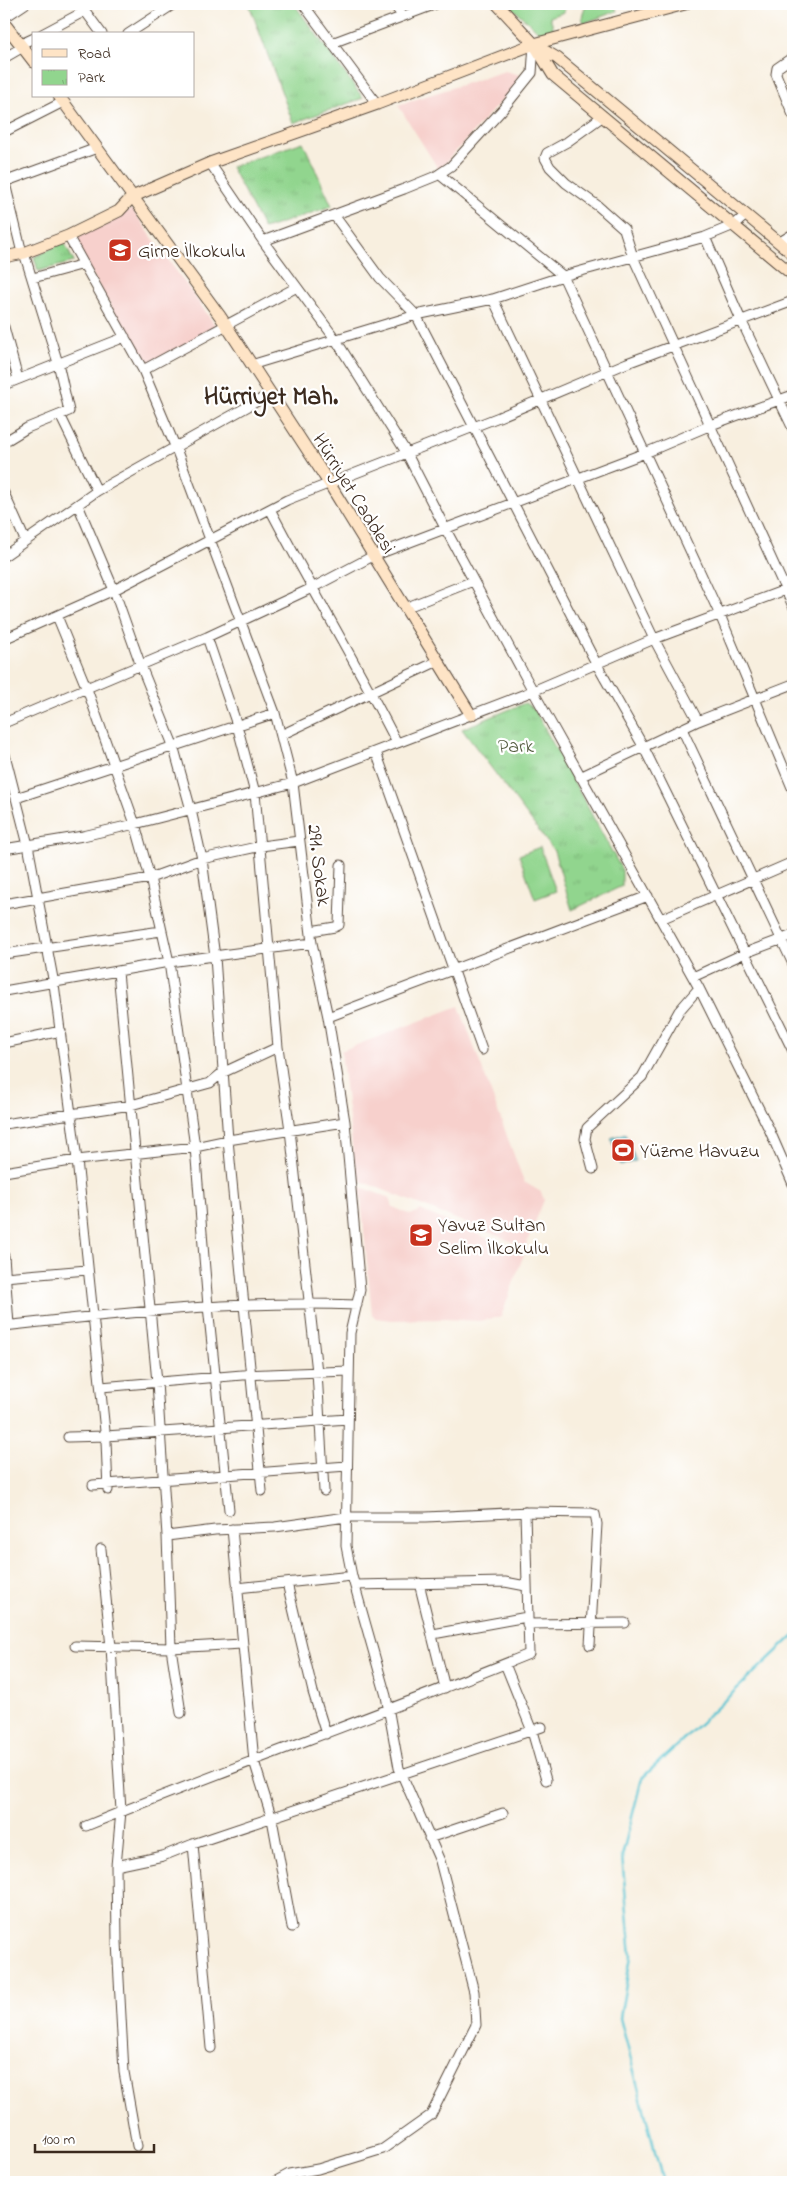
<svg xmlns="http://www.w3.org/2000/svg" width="797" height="2186" viewBox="0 0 797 2186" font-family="'Indie Flower',sans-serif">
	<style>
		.built { fill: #f7d0cc }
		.grass { fill: #91d58e; stroke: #668056 }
		.park { fill: url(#park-tufts); stroke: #668056 }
		.water { fill: #59c4d2; stroke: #4a7778 }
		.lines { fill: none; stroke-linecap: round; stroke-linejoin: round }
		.stream { stroke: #59c4d2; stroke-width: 2.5 }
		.street-casing { stroke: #57483b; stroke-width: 11 }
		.secondary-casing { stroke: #57483b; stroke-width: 13 }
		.street { stroke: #fff; stroke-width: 9 }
		.secondary { stroke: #fee4c6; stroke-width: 11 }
		.labels { text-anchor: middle; stroke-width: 4.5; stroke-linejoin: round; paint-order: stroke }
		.poi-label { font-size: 20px; fill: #3b2a1e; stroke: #fff; text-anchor: start }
		.street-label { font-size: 20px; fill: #3b2a1e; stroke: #fff }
		.park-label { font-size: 20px; fill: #555d40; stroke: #fff }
		.district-label { font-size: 25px; font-weight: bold; fill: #3b2a1e; stroke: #fff }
	</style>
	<defs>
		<pattern id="park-tufts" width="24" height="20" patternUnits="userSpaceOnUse" patternTransform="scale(1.25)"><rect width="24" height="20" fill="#91d58e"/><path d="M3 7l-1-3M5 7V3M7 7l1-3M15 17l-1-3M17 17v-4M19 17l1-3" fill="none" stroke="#7eb77a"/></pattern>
	</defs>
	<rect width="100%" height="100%" fill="#fff"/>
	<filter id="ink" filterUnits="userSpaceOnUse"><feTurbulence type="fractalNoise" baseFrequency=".02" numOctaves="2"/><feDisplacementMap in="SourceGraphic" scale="10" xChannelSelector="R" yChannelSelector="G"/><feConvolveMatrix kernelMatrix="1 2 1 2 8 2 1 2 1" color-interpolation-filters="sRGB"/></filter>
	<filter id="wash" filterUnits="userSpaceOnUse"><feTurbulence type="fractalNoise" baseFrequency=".0096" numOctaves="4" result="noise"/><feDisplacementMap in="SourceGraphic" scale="20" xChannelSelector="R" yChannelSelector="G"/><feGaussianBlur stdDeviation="1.12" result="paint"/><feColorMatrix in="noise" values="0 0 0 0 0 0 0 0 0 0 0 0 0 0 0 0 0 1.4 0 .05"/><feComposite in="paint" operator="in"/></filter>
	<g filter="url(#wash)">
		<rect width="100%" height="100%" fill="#f8efdf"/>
		<!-- built -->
		<path class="built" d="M505 71 520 75 515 81 517 83 439 170 398 105Z
			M132 209 217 328 145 366 72 239Z
			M459 1006 524 1182 541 1192 544 1200 525 1247 356 1179 341 1051Z
			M360 1187 390 1198 393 1207 411 1215 420 1210 524 1254 501 1317 479 1321 446 1319 391 1320 376 1318 372 1315Z"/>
		<!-- grass -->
		<path class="grass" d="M508 4H559L565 7 564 12 550 17 554 30 548 36 539 32Z
			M586 4H614L617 11 584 23 582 17Z
			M540 847 556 891 535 899 519 855Z"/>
		<!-- park -->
		<path class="park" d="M249 4H294L363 98 293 123Z
			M303 142 332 206 264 229 231 167Z
			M64 242 74 262 38 271 34 257Z
			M525 703 534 709 622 870V886L572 910 554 851 462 729Z"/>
		<!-- water -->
		<path class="water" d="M625 1133 636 1161 621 1166 611 1138Z"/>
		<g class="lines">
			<!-- stream -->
			<path class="stream" d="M663 2182 620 2018 631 1956 622 1856 642 1778 793 1636"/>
		</g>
	</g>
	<g filter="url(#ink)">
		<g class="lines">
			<!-- street casing -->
			<g class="street-casing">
				<path id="street" d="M80 4 102 34
					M303 4 377 104
					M393 4 403 16
					M4 18 25 4
					M42 34 85 11
					M128 34 174 4
					M332 43 436 4
					M21 44 34 38
					M793 57 777 68 776 74 793 115
					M4 58 23 47
					M603 116 567 142 547 153 545 158 550 167 566 183 598 206 624 229 633 257 793 606
					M4 132 63 102
					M210 163 263 241 336 340 406 452 445 528 533 691 699 988 769 1129 793 1184
					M439 174 563 276 720 615 793 790
					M4 179 22 253
					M4 182 97 148
					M334 215 380 278 416 315 596 663 643 746 793 1051
					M68 236 143 370 175 446 275 713 293 783 312 943 328 1017 345 1122 360 1290 350 1333 346 1546 352 1576 386 1696 399 1768 440 1861 474 1992 476 2025 431 2115 383 2149 318 2169 289 2174 274 2182
					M705 237 741 320 793 429
					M263 241 404 189 436 176 451 166 503 109 532 73 534 44
					M780 242 793 234
					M33 278 84 264
					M493 299 654 639 698 721
					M4 327 18 379
					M251 365 416 315 493 299 563 276 705 237 734 225 746 215
					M143 370 297 287
					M4 385 125 337
					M60 415 97 491
					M4 442 27 428 69 411 58 363 24 253
					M4 493 25 540
					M78 505 114 590 141 666 173 745 191 810 202 859 215 957 228 1140 262 1491
					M270 509C311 588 357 664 397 743
					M4 556 97 491 270 394
					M405 608 473 581
					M57 616 87 689 135 824 150 878 169 962 195 1147 208 1306 229 1510
					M207 637 237 725 255 793 278 1047 290 1130 317 1372 324 1491
					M4 639 114 590 287 500 499 417 627 363 793 301
					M4 723 207 637 312 588 373 556 645 453 711 425 793 395
					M682 729 793 964
					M281 735 438 661
					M4 751 28 845 54 984 77 1160 106 1441 108 1490
					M376 752 482 1050
					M580 777 698 721 793 684
					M16 798 275 713
					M4 849 83 836 135 824 293 783 533 691 654 639 793 587
					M4 904 150 878 202 859 261 846 299 841
					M661 919 793 862
					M311 931 335 927 339 925 341 865
					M4 954 161 931
					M118 972 157 1382 167 1536 171 1648 181 1713
					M693 977 745 953 793 935
					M4 991 169 962 312 943
					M328 1017 648 896
					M4 1043 61 1031
					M4 1124 131 1105 210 1083 222 1073 278 1047
					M593 1169 585 1139 587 1128 642 1077 679 1011 699 988
					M4 1172 77 1160 195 1147 228 1140 345 1122
					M4 1256 9 1325
					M4 1277 87 1270
					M4 1326C121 1313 238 1300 357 1305
					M101 1387 242 1375 349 1371
					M68 1437 106 1436 348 1419
					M93 1485 347 1466
					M232 1529 254 1761 272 1819 292 1927
					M167 1536 215 1530 275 1527 346 1517H426L529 1512 591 1513 595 1514 597 1524 590 1645
					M101 1549 111 1647 121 1811 116 1866 117 1942 124 2072 137 2146
					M287 1583 313 1692 326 1734
					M419 1583 445 1688
					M355 1585 505 1582 526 1586
					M237 1588 352 1576
					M527 1624 625 1623
					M433 1634 527 1617
					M75 1646 171 1648 242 1644
					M505 1664 532 1731 546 1780
					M86 1826C233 1766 382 1714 529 1654L525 1512
					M429 1838 503 1813
					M193 1844 211 2048
					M116 1866 163 1856 193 1844 542 1727"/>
			</g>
			<!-- secondary casing -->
			<g class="secondary-casing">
				<path id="secondary" d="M497 4 534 44 553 75 793 275
					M4 23 34 62
					M535 45 557 58 793 254
					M59 96 220 316 329 483 471 715
					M4 257 24 253 68 236 119 211 132 197 210 163 377 104 534 44 685 4"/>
			</g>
			<!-- street -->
			<use href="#street" class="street"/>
			<!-- secondary -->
			<use href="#secondary" class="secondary"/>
		</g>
	</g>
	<!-- icons -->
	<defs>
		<g id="school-square" transform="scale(1.25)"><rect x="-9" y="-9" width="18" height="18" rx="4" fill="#c8321e" stroke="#fff"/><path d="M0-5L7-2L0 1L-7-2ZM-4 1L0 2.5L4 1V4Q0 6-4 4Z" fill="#fff"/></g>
		<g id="stadium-square" transform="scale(1.25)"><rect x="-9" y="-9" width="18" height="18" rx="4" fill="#c8321e" stroke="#fff"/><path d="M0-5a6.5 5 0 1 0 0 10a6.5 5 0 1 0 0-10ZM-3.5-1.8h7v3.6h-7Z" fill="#fff"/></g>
	</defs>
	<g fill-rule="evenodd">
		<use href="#school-square" x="120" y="250"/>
		<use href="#stadium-square" x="623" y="1150"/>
		<use href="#school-square" x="421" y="1235"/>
	</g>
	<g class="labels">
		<!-- poi labels -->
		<g class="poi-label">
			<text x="138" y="257">Girne İlkokulu</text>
			<text x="640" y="1157">Yüzme Havuzu</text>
			<text x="438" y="1231">Yavuz Sultan<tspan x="438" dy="23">Selim İlkokulu</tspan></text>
		</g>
		<!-- street labels -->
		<g class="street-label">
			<text transform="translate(355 493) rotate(58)" y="7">Hürriyet Caddesi</text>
			<text transform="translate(320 865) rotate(83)" y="7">291. Sokak</text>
		</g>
		<!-- park labels -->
		<g class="park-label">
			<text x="516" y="752">Park</text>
		</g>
		<!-- district labels -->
		<g class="district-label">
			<text x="271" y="404">Hürriyet Mah.</text>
		</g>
	</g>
	<!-- margin -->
	<rect width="797" height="2186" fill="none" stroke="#fff" stroke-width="20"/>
	<!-- legend -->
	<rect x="32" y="32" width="162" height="65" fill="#ffffff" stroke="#b1aaa5"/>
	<rect x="42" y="49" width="25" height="8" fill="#fee4c6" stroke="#b1aaa5"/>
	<text x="78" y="58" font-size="15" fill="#3b2a1e">Road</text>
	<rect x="42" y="70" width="25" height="15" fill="url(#park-tufts)" stroke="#b1aaa5"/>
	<text x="78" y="82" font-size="15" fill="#3b2a1e">Park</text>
	<!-- scale -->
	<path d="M35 2144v8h119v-8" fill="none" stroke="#3b2a1e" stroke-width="2.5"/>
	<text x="42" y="2144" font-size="15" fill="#3b2a1e" stroke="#ffffff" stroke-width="4" paint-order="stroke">100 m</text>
</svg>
